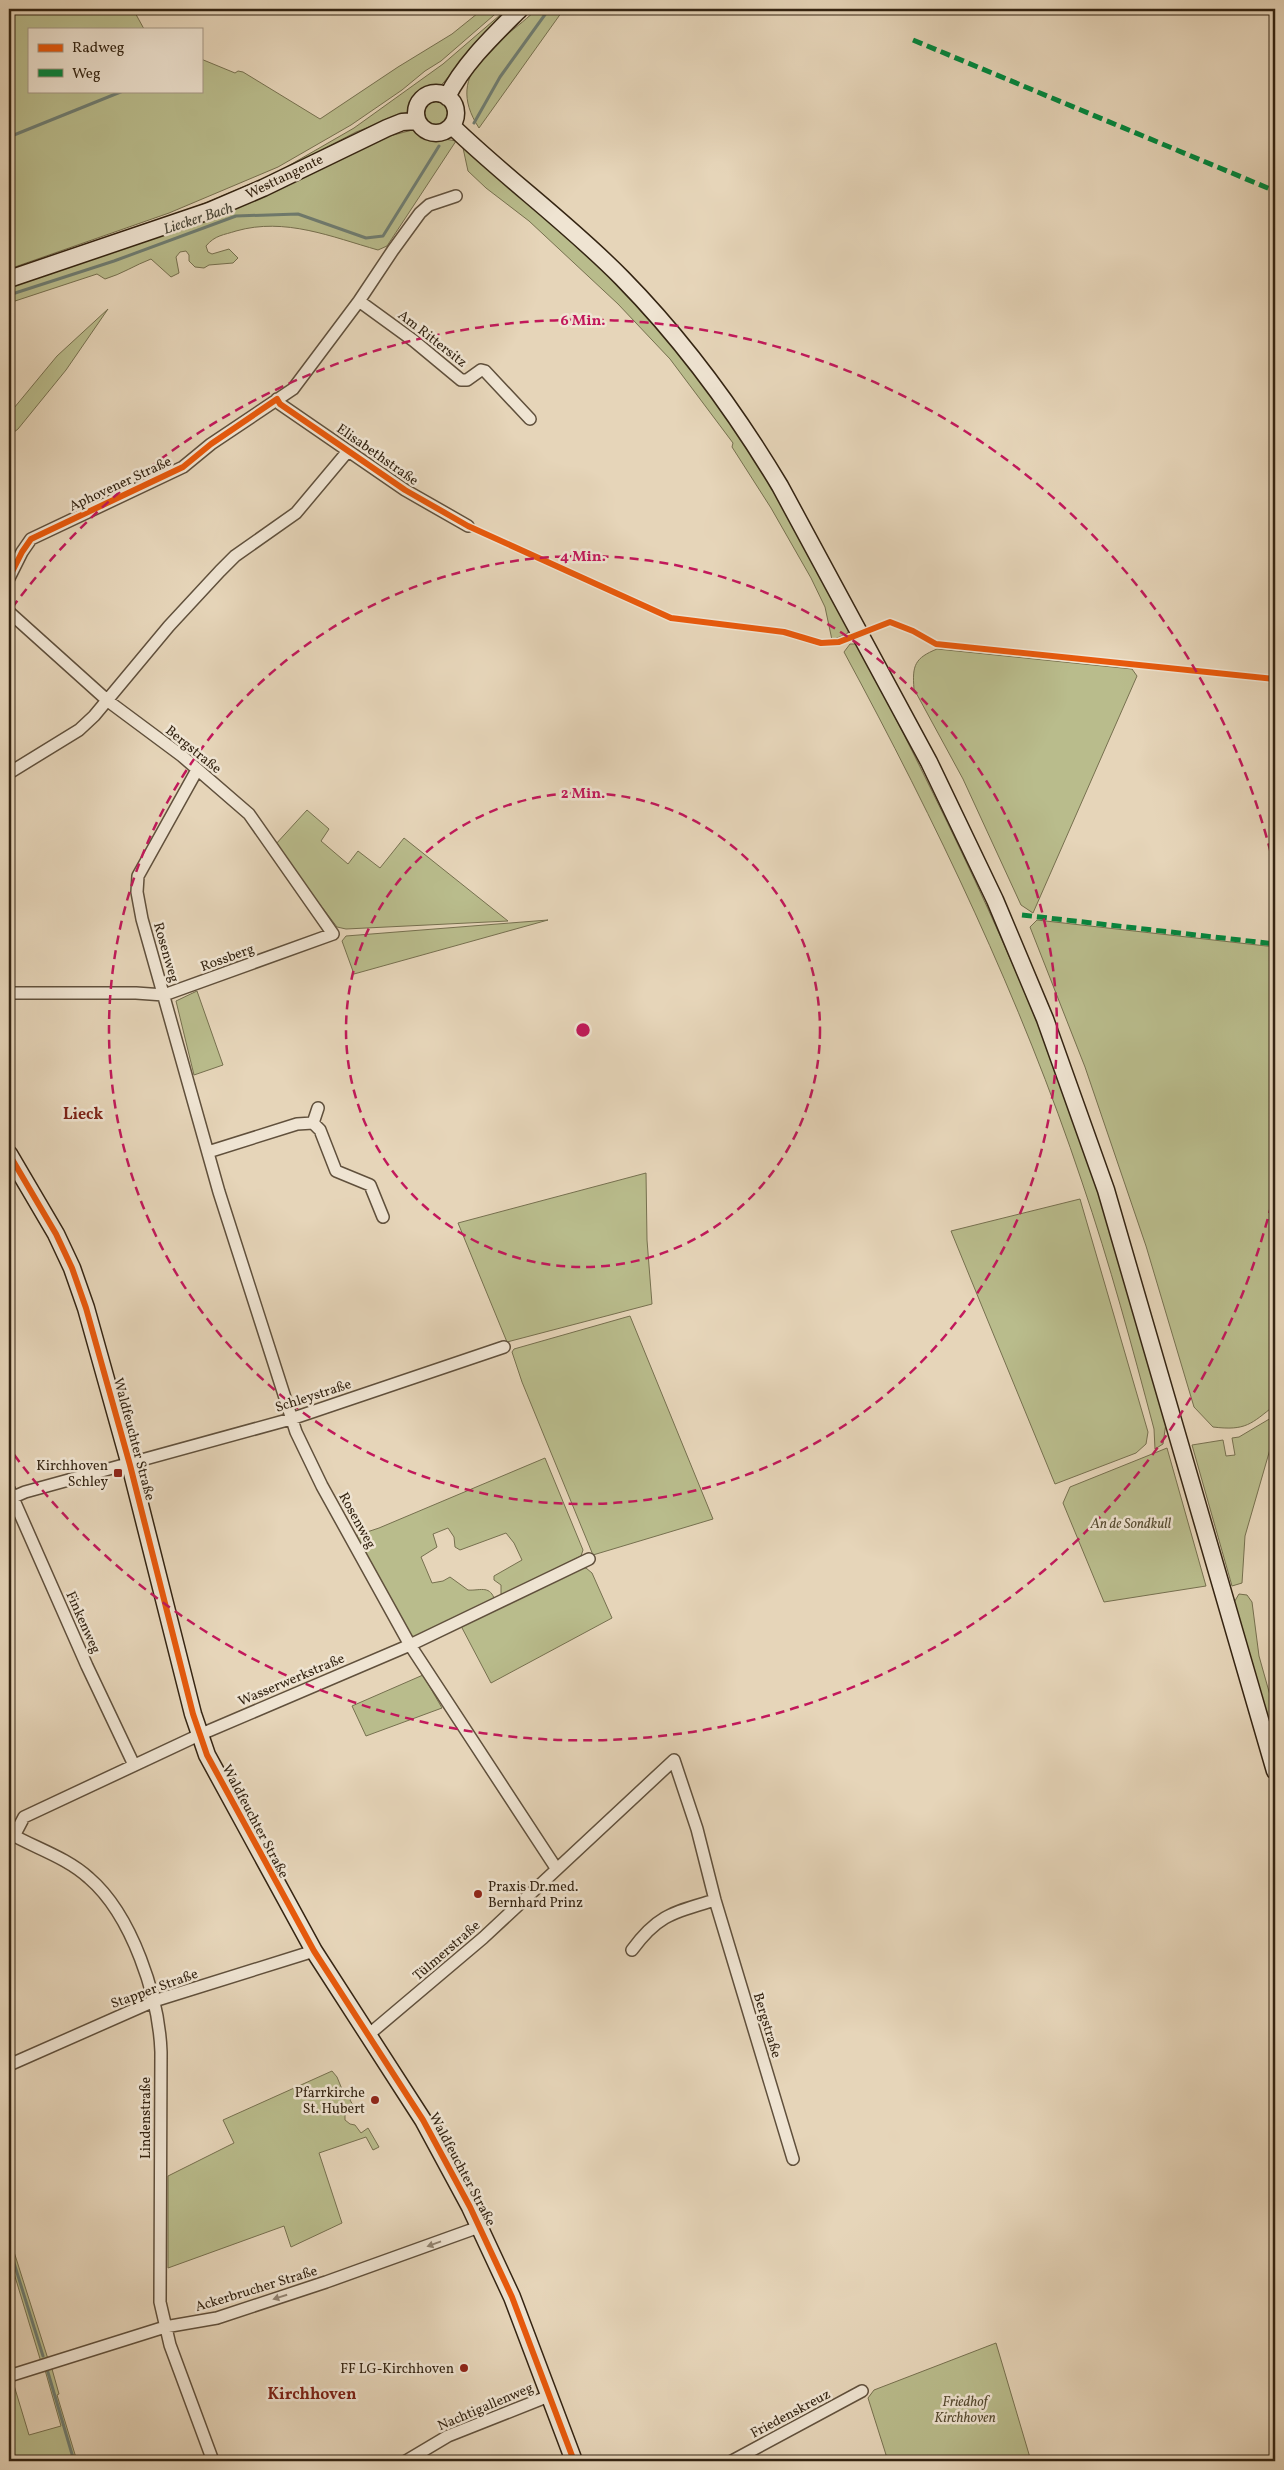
<svg xmlns="http://www.w3.org/2000/svg" width="1284" height="2470" viewBox="0 0 1284 2470" font-family="Vollkorn,serif">
	<style>
		.green { fill: #b9bc8c; stroke: #76704f }
		.lines { fill: none; stroke-linecap: round; stroke-linejoin: round }
		.stream { stroke: #6f7d72; stroke-width: 3 }
		.street-casing { stroke: #60503c; stroke-width: 14 }
		.secondary-casing { stroke: #342412; stroke-width: 19 }
		.street { stroke: #efe4d2; stroke-width: 11 }
		.secondary { stroke: #efe4d2; stroke-width: 16 }
		.quiet { stroke: #00873e; stroke-width: 5; stroke-dasharray: 10 5; stroke-linecap: butt }
		.cycleway-casing { stroke: #efe4d2; stroke-width: 9 }
		.cycleway { stroke: #e8590c; stroke-width: 6 }
		.oneway { fill: #928472 }
		.ring { fill: none; stroke: #c2185b; stroke-width: 2.5; stroke-dasharray: 9 6 }
		.poi-dot { fill: #8f2418; stroke: #efe4d2; stroke-width: 2 }
		.labels { text-anchor: middle; stroke-width: 5; stroke-linejoin: round; paint-order: stroke }
		.street-label { font-size: 14px; fill: #342412; stroke: #efe4d2 }
		.poi-label { font-size: 14px; fill: #342412; stroke: #efe4d2; text-anchor: end }
		.park-label { font-size: 14px; font-style: italic; fill: #554a30; stroke: #efe4d2 }
		.water-label { font-size: 15px; font-style: italic; fill: #4c493a; stroke: #efe4d2 }
		.quarter-label { font-size: 16px; font-weight: bold; fill: #7a1f14; stroke: #efe4d2 }
		.centre { fill: #c2185b; stroke: #efe4d2; stroke-width: 2.5 }
		.ring-label { font-size: 15px; text-anchor: middle; font-weight: bold; fill: #c2185b; stroke: #efe4d2; stroke-width: 5; stroke-linejoin: round; paint-order: stroke }
	</style>
	<rect width="100%" height="100%" fill="#e6d5b9"/>
	<filter id="stains"><feTurbulence type="fractalNoise" baseFrequency=".004" numOctaves="4"/><feColorMatrix values="0 0 0 0 .2 0 0 0 0 .09 0 0 0 0 .02 0 0 0 .5 -.17"/></filter>
	<radialGradient id="worn" r=".72"><stop offset=".6" stop-color="#630" stop-opacity="0"/><stop offset="1" stop-color="#630" stop-opacity=".3"/></radialGradient>
	<!-- green -->
	<path class="green" d="M9 9H133L144 29H29V91H201V59L235 73 238 71 243 72 320 119 398 67 452 34 483 9H501L441 61 425 71 402 90 351 125 278 167 169 213 9 269Z
		M507 9H510C487 32 465 56 444 82 432 96 419 81 408 112L356 132 241 192 134 230 208 202 276 173 354 128 443 64Z
		M537 9H564L479 128C441 70 501 44 537 9Z
		M422 113a14 14 0 1 1 28 0a14 14 0 1 1-28 0Z
		M416 129 428 136 456 141 387 246 378 250C332 237 285 217 236 231 224 235 215 235 206 246L208 252 212 254 229 249 238 258 233 263 209 265 204 268 195 267 189 261V255L186 251 180 252 176 257 179 273 171 277 151 259C135 265 122 274 105 279L97 274 9 303V286L386 137Z
		M463 148 567 235 614 280 658 328 696 375 759 463 849 630 847 634 832 640 825 607 811 578 771 508 732 447 733 443 670 359 618 304 529 221 486 188 468 171Z
		M108 309 66 370 18 429 9 436V414L57 356Z
		M850 644H855L861 650C939 803 1016 956 1074 1119 1109 1218 1137 1322 1166 1423L1163 1444 1155 1449 1154 1429C1132 1346 1110 1264 1082 1182 1021 999 936 822 844 652Z
		M937 649 1132 669 1137 676 1033 913 1021 905 963 779 914 689C912 665 915 658 937 649Z
		M307 810 329 829 321 841 348 864 358 851 380 868 404 838 508 921 346 929 337 927 275 845Z
		M548 920 354 974 342 941 346 936Z
		M1037 920 1275 947V1405C1251 1424 1246 1431 1213 1427L1194 1407 1146 1246 1085 1067 1030 927Z
		M197 991 223 1065 194 1075 176 1001Z
		M646 1173 647 1240 652 1304 507 1342 458 1223Z
		M1080 1199 1148 1432 1146 1444 1136 1453 1055 1484 951 1231Z
		M630 1316 713 1519 593 1555 522 1382 512 1352 514 1349Z
		M1271 1418 1275 1421V1432L1245 1536 1242 1583 1232 1586 1192 1445 1223 1440 1226 1456 1235 1455 1232 1438 1239 1437Z
		M1167 1448 1206 1586 1104 1602 1063 1503 1070 1487Z
		M545 1458 583 1550 581 1556 506 1593 501 1594V1585L494 1580V1576L522 1560 514 1543 506 1533 460 1550 455 1547 454 1537 448 1528 433 1534 437 1547 421 1557 432 1583 443 1581 450 1577 468 1590C479 1591 489 1585 494 1598L420 1637H413L408 1633 355 1536 379 1528Z
		M581 1568H586L592 1573 612 1618 491 1683 461 1626Z
		M1239 1594 1247 1595 1252 1602 1259 1656 1275 1713V1747L1233 1604Z
		M423 1675 442 1708 366 1736 352 1706Z
		M332 2071 337 2077 344 2094 353 2089 356 2094 350 2100 353 2105 345 2112V2120L350 2124 355 2125 361 2133 368 2128 379 2147 373 2150 366 2137 319 2153 342 2223 291 2247 284 2226 168 2268V2176L234 2143 223 2120Z
		M9 2236 48 2359 41 2362 9 2257Z
		M996 2343 1031 2461H888L868 2398 874 2390Z
		M52 2369 59 2394 57 2395 77 2461H9V2383L13 2382 29 2435 61 2426 45 2370Z"/>
	<g class="lines">
		<!-- stream -->
		<path class="stream" d="M474 123 500 77 549 9
			M9 137 123 91
			M9 295 114 261 236 216 298 214 366 238 383 236 439 146
			M9 2247 43 2356
			M47 2369 74 2461"/>
		<!-- street casing -->
		<g class="street-casing">
			<path id="street" d="M359 301 414 341 461 380H467L481 370 485 371 530 419
				M277 399 280 404 405 490 468 526
				M9 578 22 552 31 539 183 467 211 444 293 389 359 301 393 250 420 213 429 205 456 196
				M9 612 108 701 182 756 249 814 333 934 164 995 136 993H9
				M197 770 138 876 137 892 142 919 219 1192 296 1432 322 1486 410 1645 556 1868
				M9 773 79 730 94 716 169 626 220 571 235 556 296 513 348 451
				M313 1123 318 1108
				M208 1152 297 1124 313 1123 320 1130 336 1171 370 1185 383 1217
				M9 1489 87 1666 134 1765
				M9 1499 25 1492 291 1419 504 1347
				M9 1833C35 1848 66 1857 89 1878 132 1915 159 1997 161 2052L160 2302 170 2345 213 2461
				M14 1836 24 1817 199 1735 410 1645 589 1559
				M632 1950C658 1914 675 1912 715 1900
				M367 2036 483 1938 674 1760 697 1829 715 1900 793 2159
				M9 2065 154 2001 314 1951
				M9 2376 165 2327 217 2318 326 2282 479 2227
				M406 2461 448 2436 549 2396
				M732 2461 862 2391"/>
		</g>
		<!-- secondary casing -->
		<g class="secondary-casing">
			<path id="secondary" d="M416 113a20 20 0 1 1 40 0a20 20 0 1 1-40 0Z
				M447 97C464 63 494 35 520 9
				M452 126C507 179 569 224 622 278 684 341 735 411 780 486L929 762 995 900 1045 1019 1106 1190 1275 1771
				M9 279 209 211 263 188 387 128 402 122 417 121
				M9 1154 56 1234 72 1268 86 1308 130 1465 193 1714 207 1755 314 1951 423 2120 470 2207 512 2297 574 2461"/>
		</g>
		<!-- street -->
		<use href="#street" class="street"/>
		<!-- secondary -->
		<use href="#secondary" class="secondary"/>
		<!-- quiet -->
		<path class="quiet" d="M913 40 1275 191
			M1022 915 1275 944"/>
		<!-- cycleway casing -->
		<g class="cycleway-casing">
			<path id="cycleway" d="M9 578 22 552 31 539 183 467 211 444 277 399 280 404 405 490 468 526 671 618 784 632 821 643 839 642 890 622 913 631 936 644 1275 679
				M9 1154 56 1234 72 1268 86 1308 130 1465 193 1714 207 1755 314 1951 423 2120 470 2207 512 2297 574 2461"/>
		</g>
		<!-- cycleway -->
		<use href="#cycleway" class="cycleway"/>
	</g>
	<!-- one-way arrows -->
	<defs><path id="oneway-solid" d="M-6-.8H1V-3.2L6.5 0L1 3.2V.8H-6Z" transform="scale(1.25)"/></defs>
	<g class="oneway">
		<use href="#oneway-solid" transform="translate(434 2244) rotate(160)"/>
		<use href="#oneway-solid" transform="translate(280 2297) rotate(162)"/>
	</g>
	<!-- distance rings -->
	<g class="ring">
		<circle cx="583" cy="1030" r="237"/>
		<circle cx="583" cy="1030" r="474"/>
		<path d="M1275 1190A710 710 0 0 1 12 1452M12 608A710 710 0 0 1 1275 870"/>
	</g>
	<!-- markers -->
	<g class="poi-dot">
		<rect x="113" y="1468" width="10" height="10" rx="2.5"/>
		<circle cx="478" cy="1894" r="5"/>
		<circle cx="375" cy="2100" r="5"/>
		<circle cx="464" cy="2368" r="5"/>
	</g>
	<g class="labels">
		<!-- street labels -->
		<g class="street-label">
			<text transform="translate(284 176) rotate(-26)" y="5">Westtangente</text>
			<text transform="translate(433 338) rotate(38)" y="5">Am Rittersitz</text>
			<text transform="translate(378 454) rotate(35)" y="5">Elisabethstraße</text>
			<text transform="translate(120 483) rotate(-25)" y="5">Aphovener Straße</text>
			<text transform="translate(194 749) rotate(39)" y="5">Bergstraße</text>
			<text transform="translate(167 952) rotate(74)" y="5">Rosenweg</text>
			<text transform="translate(227 957) rotate(-20)" y="5">Rossberg</text>
			<text transform="translate(313 1395) rotate(-18)" y="5">Schleystraße</text>
			<text transform="translate(135 1439) rotate(75)" y="5">Waldfeuchter Straße</text>
			<text transform="translate(358 1520) rotate(61)" y="5">Rosenweg</text>
			<text transform="translate(84 1622) rotate(66)" y="5">Finkenweg</text>
			<text transform="translate(291 1679) rotate(-23)" y="5">Wasserwerkstraße</text>
			<text transform="translate(256 1821) rotate(62)" y="5">Waldfeuchter Straße</text>
			<text transform="translate(446 1950) rotate(-41)" y="5">Tülmerstraße</text>
			<text transform="translate(154 1988) rotate(-20)" y="5">Stapper Straße</text>
			<text transform="translate(768 2025) rotate(73)" y="5">Bergstraße</text>
			<text transform="translate(145 2118) rotate(-90)" y="5">Lindenstraße</text>
			<text transform="translate(463 2169) rotate(62)" y="5">Waldfeuchter Straße</text>
			<text transform="translate(256 2288) rotate(-17)" y="5">Ackerbrucher Straße</text>
			<text transform="translate(485 2406) rotate(-23)" y="5">Nachtigallenweg</text>
			<text transform="translate(790 2413) rotate(-28)" y="5">Friedenskreuz</text>
		</g>
		<!-- poi labels -->
		<g class="poi-label">
			<text x="108" y="1470">Kirchhoven<tspan x="108" dy="16">Schley</tspan></text>
			<text x="488" y="1891" text-anchor="start">Praxis Dr.med.<tspan x="488" dy="16">Bernhard Prinz</tspan></text>
			<text x="365" y="2097">Pfarrkirche<tspan x="365" dy="16">St. Hubert</tspan></text>
			<text x="454" y="2373">FF LG-Kirchhoven</text>
		</g>
		<!-- park labels -->
		<g class="park-label">
			<text x="1131" y="1528">An de Sondkull</text>
			<text x="965" y="2406">Friedhof<tspan x="965" dy="16">Kirchhoven</tspan></text>
		</g>
		<!-- water labels -->
		<g class="water-label">
			<text transform="translate(198 218) rotate(-18)" y="5">Liecker Bach</text>
		</g>
		<!-- quarter labels -->
		<g class="quarter-label">
			<text x="83" y="1119">Lieck</text>
			<text x="312" y="2399">Kirchhoven</text>
		</g>
	</g>
	<circle cx="583" cy="1030" r="8" class="centre"/>
	<g class="ring-label">
		<text x="583" y="325">6 Min.</text>
		<text x="583" y="561">4 Min.</text>
		<text x="583" y="798">2 Min.</text>
	</g>
	<!-- margin -->
	<rect width="1284" height="2470" fill="none" stroke="#e6d5b9" stroke-width="30"/>
	<rect x="10" y="10" width="1264" height="2450" fill="none" stroke="#342412" stroke-width="2.5"/>
	<rect x="15" y="15" width="1254" height="2440" fill="none" stroke="#342412"/>
	<!-- legend -->
	<rect x="28" y="28" width="175" height="65" fill="#efe4d2" stroke="#a49785"/>
	<rect x="38" y="44" width="25" height="8" fill="#e8590c" stroke="#a49785"/>
	<text x="72" y="52" font-size="15" fill="#342412">Radweg</text>
	<rect x="38" y="69" width="25" height="8" fill="#00873e" stroke="#a49785"/>
	<text x="72" y="78" font-size="15" fill="#342412">Weg</text>
	<rect width="100%" height="100%" filter="url(#stains)"/>
	<rect width="100%" height="100%" fill="url(#worn)"/>
</svg>
